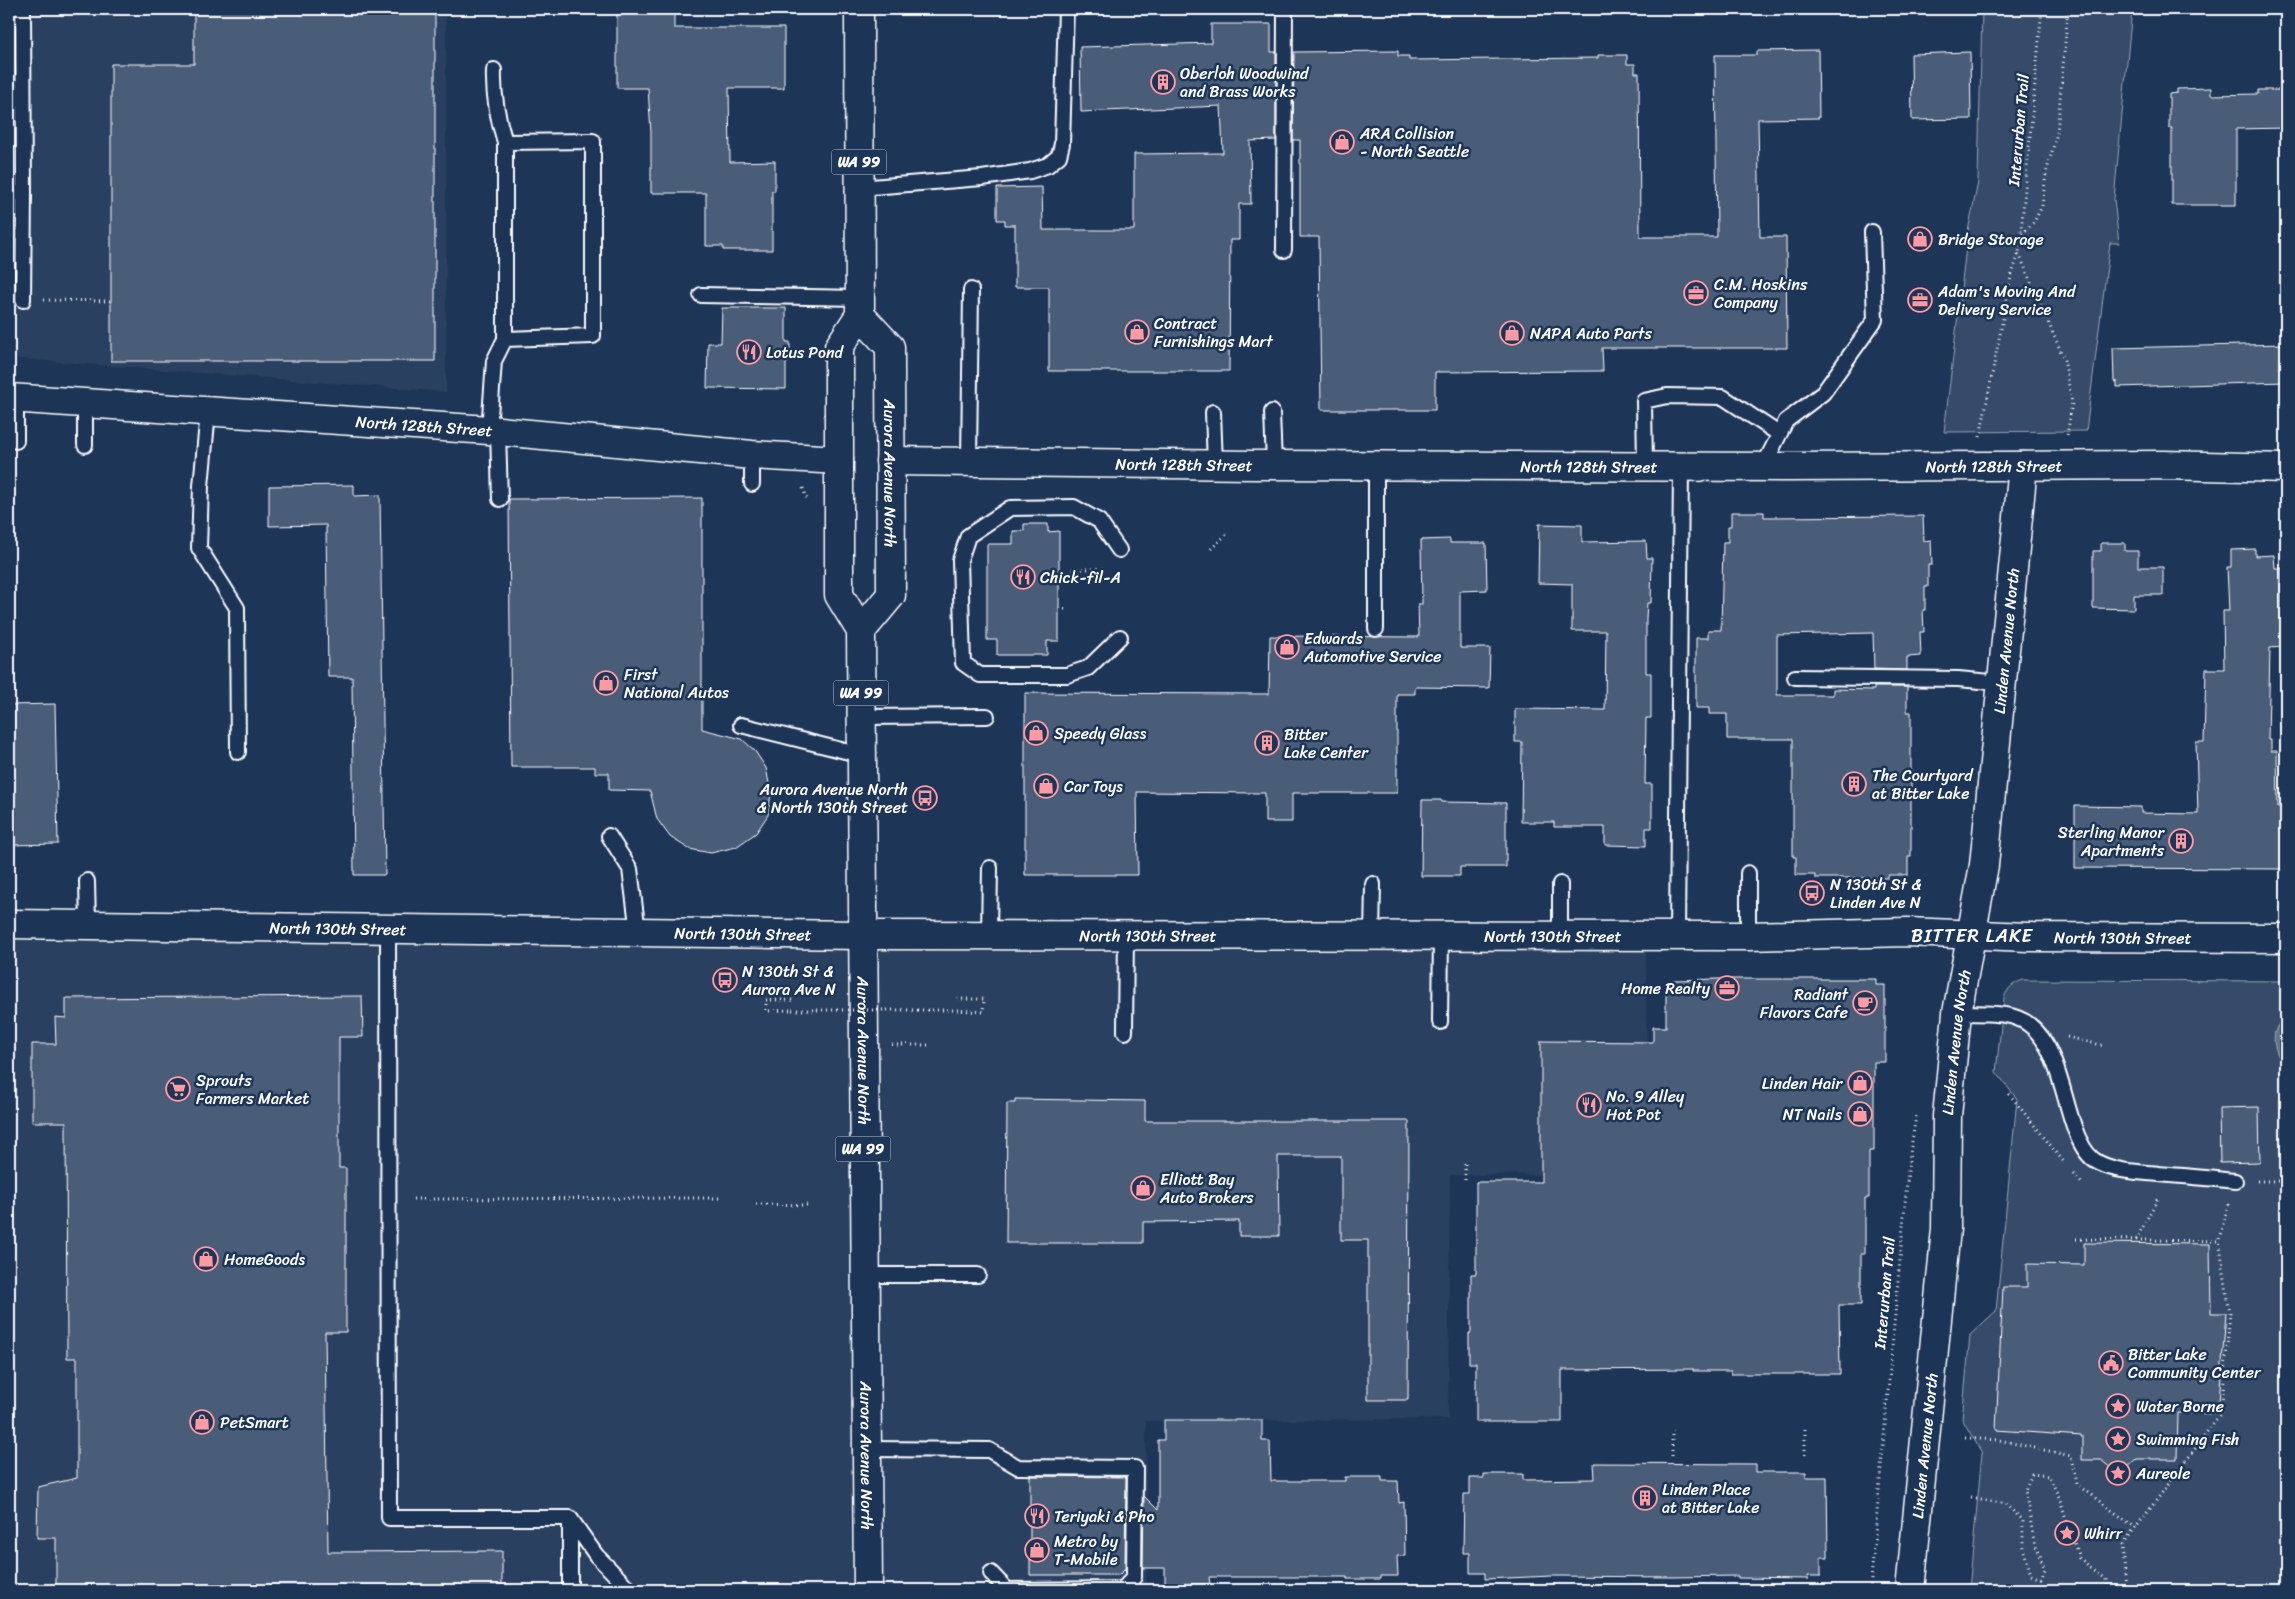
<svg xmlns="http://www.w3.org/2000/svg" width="2295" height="1599" viewBox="0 0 2295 1599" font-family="Sriracha,sans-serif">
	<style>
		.built { fill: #2a4161 }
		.green { fill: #364b69; stroke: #9aa5b4 }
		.water { fill: #617289; stroke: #a0aab8 }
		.building { fill: #4a5d79; stroke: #fff }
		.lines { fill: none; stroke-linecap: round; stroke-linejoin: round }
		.lane-casing { stroke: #fff; stroke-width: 18 }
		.street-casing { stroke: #fff; stroke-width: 31 }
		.secondary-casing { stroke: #fff; stroke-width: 31 }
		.highway-casing { stroke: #fff; stroke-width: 31 }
		.path { stroke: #fff; stroke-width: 3; stroke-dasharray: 1 4; stroke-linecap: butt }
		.lane { stroke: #1d3557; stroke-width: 14 }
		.street { stroke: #1d3557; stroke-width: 28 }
		.secondary { stroke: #1d3557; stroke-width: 28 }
		.highway { stroke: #1d3557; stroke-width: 28 }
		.path-bridge { stroke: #fff; stroke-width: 3; stroke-dasharray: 1 4; stroke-linecap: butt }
		.labels { text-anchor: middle; stroke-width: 5; stroke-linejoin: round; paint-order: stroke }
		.shield { fill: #1d3557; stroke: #bbc2cd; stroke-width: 1 }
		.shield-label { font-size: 15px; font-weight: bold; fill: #fff }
		.poi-label { font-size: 16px; fill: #fff; stroke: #1d3557; text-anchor: start }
		.street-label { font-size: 16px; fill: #fff; stroke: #1d3557 }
		.quarter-label { font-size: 19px; letter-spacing: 1px; fill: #fff; stroke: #1d3557 }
	</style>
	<rect width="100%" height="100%" fill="#1d3557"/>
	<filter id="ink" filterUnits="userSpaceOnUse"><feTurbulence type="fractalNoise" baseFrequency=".02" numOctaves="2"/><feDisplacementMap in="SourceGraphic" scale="10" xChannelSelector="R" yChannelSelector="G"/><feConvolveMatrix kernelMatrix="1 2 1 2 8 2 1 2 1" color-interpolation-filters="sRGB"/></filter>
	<g filter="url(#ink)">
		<!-- built -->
		<path class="built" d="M9 9H446V392L9 358Z
			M9 924 1646 940 1647 1174 1450 1175 1448 1419 1146 1421 1147 1590H9Z"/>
		<!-- green -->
		<path class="green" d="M1982 9H2132L2114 199 2119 243H2110L2086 431 1944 432 1968 231 1978 182Z
			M2023 980 2286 981V1590H1969L1982 1453 1962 1419 1970 1335 1996 1311 2017 1099 1996 1072 2004 998C2008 988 2012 984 2023 980Z"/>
		<!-- water -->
		<path class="water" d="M2286 1018V1067C2274 1055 2267 1028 2286 1018Z"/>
		<!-- building -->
		<path class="building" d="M194 9H435V361H111V64H194Z
			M617 9H674V28H784V88H729L730 162 775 161V191H772V250H723V246H706V193H651V133L648 88H617Z
			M1211 24H1271V52H1276V140L1250 141 1251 204H1239V240H1230L1229 371H1049V287H1015V225H1005V220H997V188L1042 187 1043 230H1134V154L1223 153 1221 106 1081 112 1080 47 1211 43Z
			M1818 50 1819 118 1758 119 1760 237H1786L1787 348H1602L1603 371 1435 372V410H1321L1319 237H1300V140H1293L1294 52 1398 51V56H1409V60L1598 58V55H1627V64H1635V73H1639L1640 237H1717L1715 55H1757V51Z
			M1970 52 1971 119 1912 120 1911 54Z
			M2211 88V95L2258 94V90H2286V128L2236 129V205H2172V128H2169V94L2177 93V89Z
			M722 308H786V342H790V361L786 363V389L707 388 708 343H721Z
			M2286 344V382L2117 387V381L2114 382 2113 348Z
			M354 485V496L380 495 385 875H354L352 677H328L326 525 269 526V486Z
			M702 498V729L742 739 755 751 766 768 771 793 768 815 756 833 736 847 711 853 689 849 670 837 657 819 650 791 609 790V773H595V767H511L509 499Z
			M1731 512H1764V517L1923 516 1924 541 1931 540 1932 565H1928V587H1925V610H1923L1924 632H1920L1921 656 1907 657V670L1874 669 1873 633 1777 635V695H1833V689L1874 690V687H1907V712H1911V857H1908V875H1888V878H1815V875H1796V857H1793V739H1727V714H1709V708H1696V638H1708V630H1721L1723 542H1728V526H1731Z
			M1024 524H1048V532L1059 531V641H1047V655H997V640H987V544H1013V531H1024Z
			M1539 524 1582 525V542L1646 541 1647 558H1652L1651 603H1647L1646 619V673H1651V718H1646L1645 784H1652V828H1646V846L1605 845V827H1554V822H1521L1522 742H1515V709L1605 710 1606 631H1572V584L1538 583Z
			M1450 539V543H1486L1487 590 1460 591V648H1490L1489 688 1415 687V694H1397V793H1292V822H1265V793L1137 792 1138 875H1025V693L1269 694 1270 636 1419 637 1418 604H1422L1421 540Z
			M2101 543H2125V551H2138V567H2163V595H2134V609L2093 608V551H2101Z
			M2255 549V556L2274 555 2275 568H2282L2283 647 2270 648 2268 740H2271V751H2277L2278 807H2286V869L2075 868V806L2141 807V813L2198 814 2196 742H2204L2206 669H2224L2223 611H2229L2227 567H2231V550Z
			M55 704 58 844 9 845V705Z
			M1422 800H1441L1442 802 1506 803V867H1460V876H1421Z
			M1719 979H1876V985H1885V1062H1874V1151H1869V1198H1865V1254H1861V1305H1839L1840 1374H1731V1371H1693V1369L1562 1370V1422H1476V1363H1469V1333H1471V1274H1476V1182H1541V1041L1653 1042V1027H1666V986H1673V980Z
			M362 996 363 1037H339V1168H346V1332H325L328 1552 502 1551V1590H56V1538H37L38 1487 77 1478V1358H67L66 1122H32V1044H56L55 1017 66 1018V998Z
			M1015 1099 1145 1101V1121H1409L1408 1400H1368V1240H1341V1156H1278L1279 1236H1239V1221L1143 1222V1243H1006L1007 1103H1015Z
			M2259 1107 2260 1162 2220 1163 2219 1108Z
			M2084 1243 2210 1244 2211 1313H2226L2218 1414 2178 1413 2177 1459H2137L2126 1469 2120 1471 2113 1469 2102 1460H2082V1436L1996 1430 2003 1287H2027V1264L2084 1265Z
			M1164 1420H1262V1441H1270L1271 1481H1345V1477H1382V1481H1398L1399 1503 1404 1502 1405 1556H1397L1398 1576H1380V1579H1347V1577H1209L1210 1584H1165V1568H1143L1144 1496 1158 1510V1440H1164Z
			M1594 1463 1756 1464V1472H1806V1477H1827L1828 1557H1821V1576H1808V1579L1738 1578V1576L1672 1577 1552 1576 1485 1579V1573H1470V1553H1463L1464 1494H1470V1478H1484V1474H1523V1480L1595 1479Z
			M1030 1476 1124 1477 1126 1479 1125 1569 1119 1575H1030Z"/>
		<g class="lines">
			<!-- lane casing -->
			<g class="lane-casing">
				<path id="lane" d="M494 70C493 96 497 117 505 142
					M859 188 982 178 1030 171 1048 165 1059 156 1062 144 1066 9
					M9 193H24L23 9
					M1284 250 1285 9
					M701 295 860 298
					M23 300 24 193
					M208 412 201 486 199 548 237 608 238 752
					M1213 412 1215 464
					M1272 412 1274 465
					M489 430 494 361 505 339V142L593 141V336L505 339
					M498 431 500 499
					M16 441V399
					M85 445V404
					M969 461 971 290
					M1376 465V629
					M1645 466 1644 401 1667 396 1723 397 1779 434
					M1763 467 1786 421 1823 393 1875 320 1872 232
					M752 484V455
					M1119 550 1099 521 1074 507 1010 508 968 536 960 560 963 663 980 675H1067L1088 668 1120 637
					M1795 677 1958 679 2002 683
					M861 717 987 716
					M741 725 861 755
					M609 836 630 869 638 932
					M1748 873V936
					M87 881 88 925
					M1560 884V935
					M388 929 389 1518H570
					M989 936 990 868
					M1372 936 1373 884
					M1677 936 1681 467
					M1957 1013C1975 1014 1997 1012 2014 1017 2071 1033 2059 1144 2099 1163 2117 1172 2140 1172 2159 1174 2184 1176 2210 1178 2235 1181
					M1440 1022 1441 934
					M1125 1032 1126 936
					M865 1275H978
					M867 1449 989 1450 1018 1467 1135 1468 1134 1577 1123 1589 1007 1590 991 1573
					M570 1518 596 1555 630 1590
					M570 1518V1590"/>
			</g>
			<!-- street casing -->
			<g class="street-casing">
				<g id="street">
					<path id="s1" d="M9 398 489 430 752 455 839 460"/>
					<path id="s2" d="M890 461 1254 465 1788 467 2163 465 2286 468"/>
				</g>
			</g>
			<!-- secondary casing -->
			<g class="secondary-casing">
				<g id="secondary">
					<path id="s3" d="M9 924 862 935 1748 936 1907 932 2028 937 2286 938"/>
					<path id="s4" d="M1910 1590 1946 1229 1947 1116 1957 1013 1984 865 2023 466"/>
				</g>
			</g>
			<!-- highway casing -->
			<g class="highway-casing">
				<g id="highway">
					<path id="s5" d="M859 9 860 315 839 347V595L861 631 868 1590"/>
					<path id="s6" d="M860 315 890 347 891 595 861 631"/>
				</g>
			</g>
			<!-- path -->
			<path class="path" d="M2022 234 2034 222 2042 206 2046 174 2057 133 2068 9
				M2019 254 2064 359 2072 403 2067 436
				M44 300 111 301
				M1980 437 2011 277 2019 253 2042 9
				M803 488 807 499
				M1211 549 1228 533
				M1072 569H1107
				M1059 609H1067
				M792 1000H766V1011L792 1010
				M957 1010 983 1012 984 999H957
				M2067 1037 2105 1046
				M892 1045H931
				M2009 1094 2064 1162
				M1465 1164V1184
				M2074 1174 2083 1185
				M2257 1181H2286
				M413 1199 721 1198
				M756 1204 807 1205
				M2076 1239 2218 1241
				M2136 1240 2159 1196
				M1805 1429V1457
				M1965 1438 1999 1440 2071 1456 2076 1484 2136 1528
				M1672 1456V1429
				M1971 1497 2005 1504 2023 1520V1547L2031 1575 2041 1579 2045 1569 2035 1546 2025 1490 2032 1474 2049 1476 2059 1497 2079 1558 2106 1579 2107 1590
				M1870 1590 1909 1160 1916 1116
				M2126 1590 2123 1545 2221 1414 2230 1313 2219 1239 2229 1202"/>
			<!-- lane -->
			<use href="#lane" class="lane"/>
			<!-- street -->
			<use href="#street" class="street"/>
			<!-- secondary -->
			<use href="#secondary" class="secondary"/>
			<!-- highway -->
			<use href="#highway" class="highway"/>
			<!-- path-bridge -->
			<path class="path-bridge" d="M792 1010H957"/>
		</g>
	</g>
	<!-- icons -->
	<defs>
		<g id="building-ring" transform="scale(1.25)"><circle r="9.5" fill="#1d3557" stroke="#ff9aa2" stroke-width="1.5"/><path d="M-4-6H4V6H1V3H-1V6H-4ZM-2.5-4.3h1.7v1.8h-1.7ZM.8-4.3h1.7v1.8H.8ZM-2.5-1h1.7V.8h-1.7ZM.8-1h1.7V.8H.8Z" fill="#ff9aa2"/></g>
		<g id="shop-ring" transform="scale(1.25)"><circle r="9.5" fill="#1d3557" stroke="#ff9aa2" stroke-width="1.5"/><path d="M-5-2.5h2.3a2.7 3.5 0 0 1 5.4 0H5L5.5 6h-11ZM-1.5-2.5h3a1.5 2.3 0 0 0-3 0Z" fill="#ff9aa2"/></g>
		<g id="office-ring" transform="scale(1.25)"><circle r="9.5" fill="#1d3557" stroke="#ff9aa2" stroke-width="1.5"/><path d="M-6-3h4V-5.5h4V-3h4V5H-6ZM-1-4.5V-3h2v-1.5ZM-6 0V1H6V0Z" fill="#ff9aa2"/></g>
		<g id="restaurant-ring" transform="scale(1.25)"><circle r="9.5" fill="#1d3557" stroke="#ff9aa2" stroke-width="1.5"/><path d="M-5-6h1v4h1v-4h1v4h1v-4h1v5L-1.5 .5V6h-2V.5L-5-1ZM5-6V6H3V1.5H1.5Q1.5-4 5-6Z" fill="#ff9aa2"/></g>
		<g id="bus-ring" transform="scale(1.25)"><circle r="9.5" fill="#1d3557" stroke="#ff9aa2" stroke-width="1.5"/><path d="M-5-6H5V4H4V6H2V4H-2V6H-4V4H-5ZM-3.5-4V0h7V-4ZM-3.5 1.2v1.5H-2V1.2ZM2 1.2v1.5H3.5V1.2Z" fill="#ff9aa2"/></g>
		<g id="cafe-ring" transform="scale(1.25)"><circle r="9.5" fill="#1d3557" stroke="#ff9aa2" stroke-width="1.5"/><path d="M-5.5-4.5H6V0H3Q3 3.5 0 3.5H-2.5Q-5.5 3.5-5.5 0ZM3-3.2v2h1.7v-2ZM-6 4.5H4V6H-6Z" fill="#ff9aa2"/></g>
		<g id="supermarket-ring" transform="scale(1.25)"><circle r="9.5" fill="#1d3557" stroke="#ff9aa2" stroke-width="1.5"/><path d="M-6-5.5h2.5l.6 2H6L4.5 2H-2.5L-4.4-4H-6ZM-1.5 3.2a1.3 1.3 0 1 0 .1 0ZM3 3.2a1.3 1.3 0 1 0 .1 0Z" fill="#ff9aa2"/></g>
		<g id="civic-ring" transform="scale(1.25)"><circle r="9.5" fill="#1d3557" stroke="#ff9aa2" stroke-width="1.5"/><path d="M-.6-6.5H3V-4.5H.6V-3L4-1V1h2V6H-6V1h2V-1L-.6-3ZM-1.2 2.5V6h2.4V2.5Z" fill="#ff9aa2"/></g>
		<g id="sight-ring" transform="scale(1.25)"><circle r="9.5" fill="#1d3557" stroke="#ff9aa2" stroke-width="1.5"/><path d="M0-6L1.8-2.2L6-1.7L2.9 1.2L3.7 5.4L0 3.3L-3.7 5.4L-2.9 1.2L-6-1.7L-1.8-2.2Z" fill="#ff9aa2"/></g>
	</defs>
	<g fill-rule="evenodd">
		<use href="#building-ring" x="1163" y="82"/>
		<use href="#shop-ring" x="1342" y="142"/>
		<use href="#shop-ring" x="1920" y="239"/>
		<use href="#office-ring" x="1696" y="293"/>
		<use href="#office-ring" x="1920" y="300"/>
		<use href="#shop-ring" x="1137" y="332"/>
		<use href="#shop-ring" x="1512" y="333"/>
		<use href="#restaurant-ring" x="749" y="352"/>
		<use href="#restaurant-ring" x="1023" y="577"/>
		<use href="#shop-ring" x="1287" y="647"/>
		<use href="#shop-ring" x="606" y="683"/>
		<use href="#shop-ring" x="1036" y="733"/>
		<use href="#building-ring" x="1267" y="743"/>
		<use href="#building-ring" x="1854" y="784"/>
		<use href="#shop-ring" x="1046" y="786"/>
		<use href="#bus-ring" x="925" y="798"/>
		<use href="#building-ring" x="2181" y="841"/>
		<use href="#bus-ring" x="1812" y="893"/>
		<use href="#bus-ring" x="725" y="980"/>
		<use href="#office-ring" x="1727" y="988"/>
		<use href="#cafe-ring" x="1865" y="1003"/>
		<use href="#shop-ring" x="1860" y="1083"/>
		<use href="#supermarket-ring" x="178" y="1089"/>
		<use href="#restaurant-ring" x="1589" y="1105"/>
		<use href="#shop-ring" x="1860" y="1114"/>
		<use href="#shop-ring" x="1143" y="1188"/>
		<use href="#shop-ring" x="206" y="1259"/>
		<use href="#civic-ring" x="2111" y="1363"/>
		<use href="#sight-ring" x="2118" y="1406"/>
		<use href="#shop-ring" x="202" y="1422"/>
		<use href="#sight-ring" x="2118" y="1439"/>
		<use href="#sight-ring" x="2118" y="1473"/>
		<use href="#building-ring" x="1645" y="1498"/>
		<use href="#restaurant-ring" x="1037" y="1516"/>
		<use href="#sight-ring" x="2067" y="1533"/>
		<use href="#shop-ring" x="1037" y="1550"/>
	</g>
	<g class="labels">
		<!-- shield labels -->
		<g class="shield">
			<rect x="831.5" y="149.5" width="55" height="25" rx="4"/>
			<rect x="833.5" y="680.5" width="55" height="25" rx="4"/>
			<rect x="835.5" y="1136.5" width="55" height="25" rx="4"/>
		</g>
		<g class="shield-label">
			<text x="859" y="167">WA 99</text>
			<text x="861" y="698">WA 99</text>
			<text x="863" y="1154">WA 99</text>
		</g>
		<!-- poi labels -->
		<g class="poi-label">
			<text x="1180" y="79">Oberloh Woodwind<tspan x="1180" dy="18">and Brass Works</tspan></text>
			<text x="1360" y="139">ARA Collision<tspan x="1360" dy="18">- North Seattle</tspan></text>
			<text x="1938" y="245">Bridge Storage</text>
			<text x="1714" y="290">C.M. Hoskins<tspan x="1714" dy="18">Company</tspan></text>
			<text x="1938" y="297">Adam's Moving And<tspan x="1938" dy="18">Delivery Service</tspan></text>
			<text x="1154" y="329">Contract<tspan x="1154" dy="18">Furnishings Mart</tspan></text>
			<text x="1530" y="339">NAPA Auto Parts</text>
			<text x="766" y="358">Lotus Pond</text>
			<text x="1040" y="583">Chick-fil-A</text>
			<text x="1304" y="644">Edwards<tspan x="1304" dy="18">Automotive Service</tspan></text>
			<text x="624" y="680">First<tspan x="624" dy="18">National Autos</tspan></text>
			<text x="1054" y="739">Speedy Glass</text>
			<text x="1284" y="740">Bitter<tspan x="1284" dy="18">Lake Center</tspan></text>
			<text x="1872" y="781">The Courtyard<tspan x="1872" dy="18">at Bitter Lake</tspan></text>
			<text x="1064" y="792">Car Toys</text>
			<text x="908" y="795" text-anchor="end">Aurora Avenue North<tspan x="908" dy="18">&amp; North 130th Street</tspan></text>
			<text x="2164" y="838" text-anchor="end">Sterling Manor<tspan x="2164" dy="18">Apartments</tspan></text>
			<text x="1830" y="890">N 130th St &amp;<tspan x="1830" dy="18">Linden Ave N</tspan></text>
			<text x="742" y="977">N 130th St &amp;<tspan x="742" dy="18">Aurora Ave N</tspan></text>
			<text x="1710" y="994" text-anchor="end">Home Realty</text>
			<text x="1848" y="1000" text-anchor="end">Radiant<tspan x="1848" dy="18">Flavors Cafe</tspan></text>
			<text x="196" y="1086">Sprouts<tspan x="196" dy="18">Farmers Market</tspan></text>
			<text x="1842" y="1089" text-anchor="end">Linden Hair</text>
			<text x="1606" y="1102">No. 9 Alley<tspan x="1606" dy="18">Hot Pot</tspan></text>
			<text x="1842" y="1120" text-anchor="end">NT Nails</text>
			<text x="1160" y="1185">Elliott Bay<tspan x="1160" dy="18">Auto Brokers</tspan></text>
			<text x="224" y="1265">HomeGoods</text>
			<text x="2128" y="1360">Bitter Lake<tspan x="2128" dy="18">Community Center</tspan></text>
			<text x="2136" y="1412">Water Borne</text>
			<text x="220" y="1428">PetSmart</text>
			<text x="2136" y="1445">Swimming Fish</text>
			<text x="2136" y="1479">Aureole</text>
			<text x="1662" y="1495">Linden Place<tspan x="1662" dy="18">at Bitter Lake</tspan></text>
			<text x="1054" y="1522">Teriyaki &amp; Pho</text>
			<text x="2084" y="1539">Whirr</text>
			<text x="1054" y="1547">Metro by<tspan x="1054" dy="18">T-Mobile</tspan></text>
		</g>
		<!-- street labels -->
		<g class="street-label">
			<text transform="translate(2018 130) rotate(-85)" y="6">Interurban Trail</text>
			<text dy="6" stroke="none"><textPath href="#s1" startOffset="416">North 128th Street</textPath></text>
			<text dy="6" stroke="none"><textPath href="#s2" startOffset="294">North 128th Street</textPath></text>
			<text dy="6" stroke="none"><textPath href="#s2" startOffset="699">North 128th Street</textPath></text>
			<text dy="6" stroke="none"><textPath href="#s2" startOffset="1104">North 128th Street</textPath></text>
			<text dy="6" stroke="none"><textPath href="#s6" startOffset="170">Aurora Avenue North</textPath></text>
			<text dy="6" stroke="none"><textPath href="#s4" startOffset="955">Linden Avenue North</textPath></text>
			<text dy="6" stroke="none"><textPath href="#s3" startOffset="329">North 130th Street</textPath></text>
			<text dy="6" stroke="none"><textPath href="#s3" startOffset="734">North 130th Street</textPath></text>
			<text dy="6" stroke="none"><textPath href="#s3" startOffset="1544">North 130th Street</textPath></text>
			<text dy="6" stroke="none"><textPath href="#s3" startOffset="1139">North 130th Street</textPath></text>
			<text dy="6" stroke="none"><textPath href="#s3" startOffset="2114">North 130th Street</textPath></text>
			<text dy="6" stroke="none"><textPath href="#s4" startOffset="550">Linden Avenue North</textPath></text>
			<text dy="6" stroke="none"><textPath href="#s5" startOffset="1054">Aurora Avenue North</textPath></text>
			<text transform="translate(1884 1293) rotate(-85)" y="6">Interurban Trail</text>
			<text dy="6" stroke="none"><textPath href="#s4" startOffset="145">Linden Avenue North</textPath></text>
			<text dy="6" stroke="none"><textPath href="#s5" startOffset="1459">Aurora Avenue North</textPath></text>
		</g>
		<!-- quarter labels -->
		<g class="quarter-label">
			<text x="1972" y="942">BITTER LAKE</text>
		</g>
	</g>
	<!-- margin -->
	<rect width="2295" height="1599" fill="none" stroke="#1d3557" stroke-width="30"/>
	<rect x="15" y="15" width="2265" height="1569" fill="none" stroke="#fff" stroke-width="2" filter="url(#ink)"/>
</svg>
